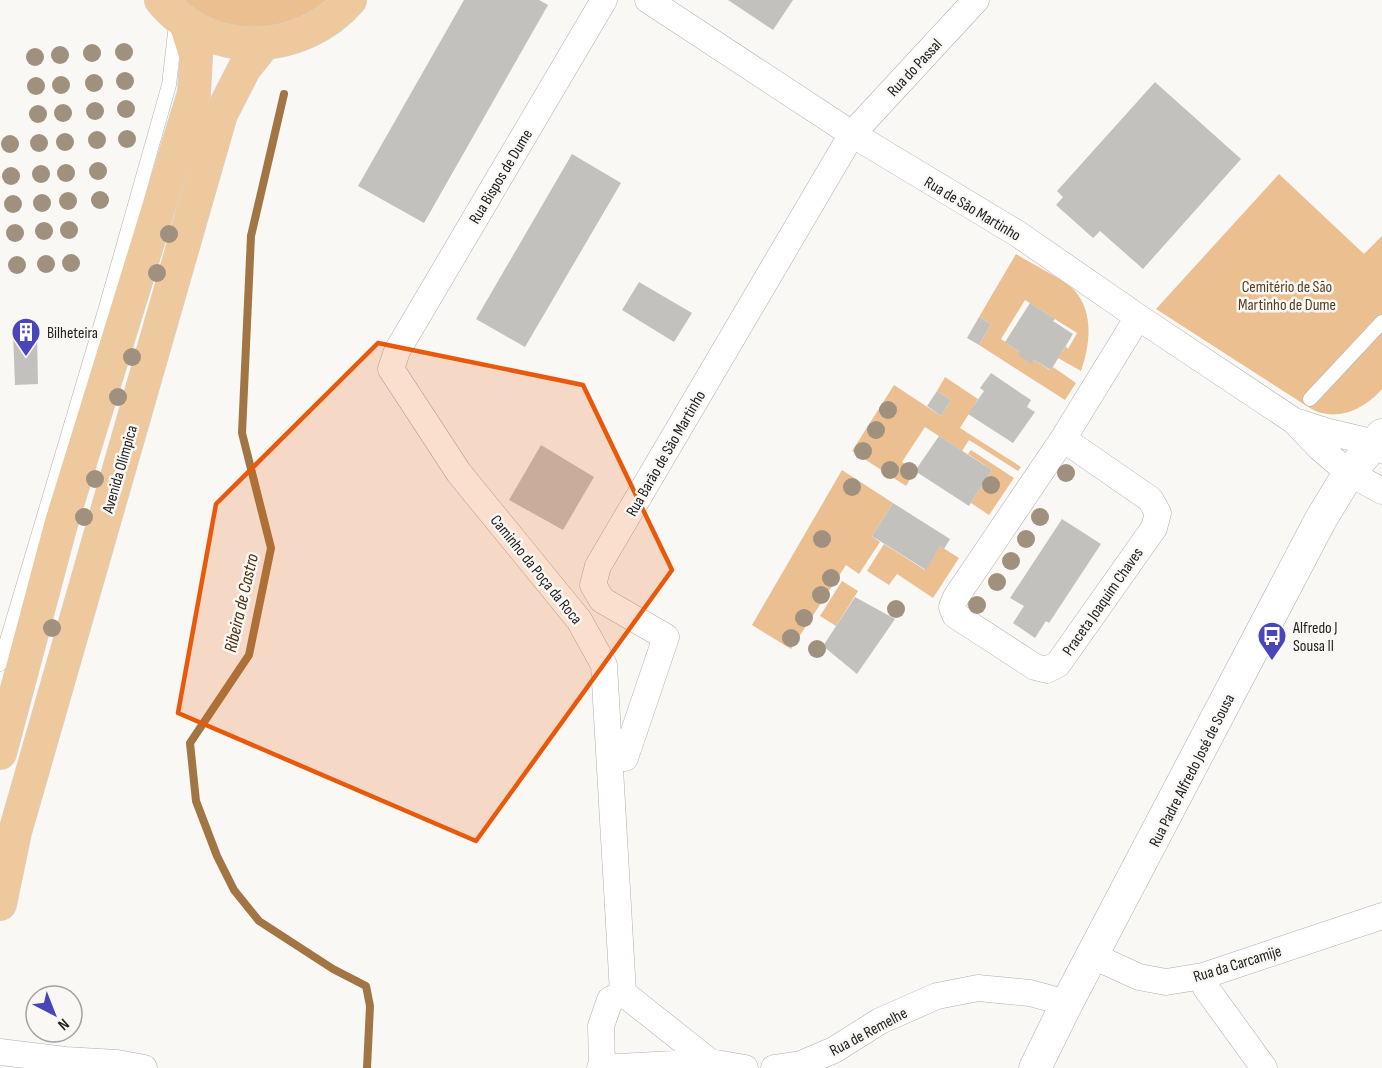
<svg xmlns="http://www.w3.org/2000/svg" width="1382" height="1068" viewBox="0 0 1382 1068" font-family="'Sofia Sans Condensed',sans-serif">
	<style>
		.green { fill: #ecbf90 }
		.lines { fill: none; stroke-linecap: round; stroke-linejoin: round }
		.stream { stroke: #a27644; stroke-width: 8 }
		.building { fill: #c3c1be }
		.service-casing { stroke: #b1aeac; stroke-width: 15 }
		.minor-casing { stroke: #b1aeac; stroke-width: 27 }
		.tertiary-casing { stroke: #b1aeac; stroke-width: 33 }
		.primary-casing { stroke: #d3d3d2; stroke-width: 34 }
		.service { stroke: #fff; stroke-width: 14 }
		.minor { stroke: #fff; stroke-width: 26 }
		.tertiary { stroke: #fff; stroke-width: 32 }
		.primary { stroke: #efc99e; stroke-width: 33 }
		.tree { fill: #a0917f }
		.marked { fill: #e8590c; fill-opacity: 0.2; stroke: #e8590c; stroke-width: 4.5; stroke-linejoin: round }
		.labels { text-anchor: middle; stroke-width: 5; stroke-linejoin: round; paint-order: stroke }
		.street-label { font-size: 16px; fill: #212120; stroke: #faf8f5 }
		.park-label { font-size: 16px; fill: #573d1e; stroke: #faf8f5 }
		.poi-label { font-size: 16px; fill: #212120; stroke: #faf8f5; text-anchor: start }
		.water-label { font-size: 18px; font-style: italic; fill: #492f10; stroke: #faf8f5 }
	</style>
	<rect width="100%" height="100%" fill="#faf8f5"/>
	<!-- green -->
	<path class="green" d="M181 0H330L290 25 250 30 212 21Z
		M1279 174 1364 254 1382 236V389C1366 407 1343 420 1318 412 1313 410 1307 406 1302 403L1156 309Z
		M1016 254C1028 262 1067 281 1075 291 1094 313 1090 345 1081 371L1058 358 1066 346 1068 349 1077 333 1025 300 1001 339 1020 352 1032 363 1034 360 1050 370 1053 367 1076 383 1065 400 979 345 991 324 979 317Z
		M945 377 978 399 960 428 1021 467 1018 471 969 440 962 451 925 427 902 462 915 471 906 486 852 451 894 385 941 416 951 400 937 391Z
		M971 450 1014 478 989 515 971 503 992 470 968 454Z
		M842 470 893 503 872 536 880 542 859 574 846 565 791 649 752 625Z
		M884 544 925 570 940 546 959 558 933 598 897 574 889 585 867 571Z
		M842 581 858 591 836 626 820 616Z"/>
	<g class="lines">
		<!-- stream -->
		<path class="stream" d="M284 94 251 236 242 433 271 548 249 655 190 743 196 801 217 856 234 890 259 921 333 969 366 986 370 1006 367 1068"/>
	</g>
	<!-- building -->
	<path class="building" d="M464 0H539L548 5 424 223 358 186Z
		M728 0H793L773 30Z
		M1155 82 1241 159 1143 269 1100 231 1093 238 1056 205 1063 197 1057 191Z
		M572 154 621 183 525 347 476 319Z
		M639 282 692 313 674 342 622 310Z
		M1030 303 1055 319 1053 321 1073 334 1051 370 1034 360 1032 364 1018 355 1020 352 1005 342Z
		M979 317 991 324 979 345 967 338Z
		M37 332 38 384 15 385 13 333Z
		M991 373 1031 400 1027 407 1035 412 1013 443 968 414 984 391 980 388Z
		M937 391 951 400 941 416 927 406Z
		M939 436 992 470 969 506 915 471Z
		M541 445 594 477 563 530 509 500Z
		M893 503 950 539 944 549 940 546 926 570 872 536Z
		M1062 519 1101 544 1049 623 1046 621 1035 638 1013 623 1024 606 1010 598Z
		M855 597 895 619 857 674 823 646Z"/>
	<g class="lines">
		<!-- service casing -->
		<g class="service-casing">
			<path id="service" d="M1310 399 1382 322
				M0 664 105 311 169 85 176 24"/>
		</g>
		<!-- minor casing -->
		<g class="minor-casing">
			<path id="minor" d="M604 0 397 351 391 369 459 473 579 620 604 665 623 993
				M648 0 852 134 1018 234 1138 317 1294 421 1320 448 1349 473 1382 491
				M1298 422 1329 432 1375 443 1382 450
				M1063 439 1150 499 1158 513 1154 528 1058 664 1047 670 1035 667 955 615 952 607 956 597 1063 439 1138 317
				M625 758 666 637 602 600 593 585 598 566 852 134 976 0
				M1093 956 1139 977 1166 982 1203 976 1382 916
				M1203 976 1206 988 1264 1068
				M0 1052 65 1060 117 1063 144 1068
				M602 1067 601 1026 610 1000 623 993 710 1062
				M600 1068 710 1062 745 1068
				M774 1068 801 1064 834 1050 880 1021 937 996 978 988 1030 993 1067 1003"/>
		</g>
		<!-- tertiary casing -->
		<g class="tertiary-casing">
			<path id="tertiary" d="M1035 1068 1067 1003 1321 519 1349 473 1382 435"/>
		</g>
		<!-- primary casing -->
		<g class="primary-casing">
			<path id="primary" d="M161 0C210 60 301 56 350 0
				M0 753 61 524 194 93 196 56 186 24
				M0 904 15 832 221 114 244 69 263 45"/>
		</g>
		<!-- service -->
		<use href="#service" class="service"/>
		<!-- minor -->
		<use href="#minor" class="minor"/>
		<!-- tertiary -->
		<use href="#tertiary" class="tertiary"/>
		<!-- primary -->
		<use href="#primary" class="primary"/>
	</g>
	<!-- trees -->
	<g class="tree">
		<circle cx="124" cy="52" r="9"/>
		<circle cx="92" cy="53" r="9"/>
		<circle cx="60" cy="55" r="9"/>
		<circle cx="35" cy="57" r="9"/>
		<circle cx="125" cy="81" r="9"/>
		<circle cx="94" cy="83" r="9"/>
		<circle cx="61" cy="85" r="9"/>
		<circle cx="36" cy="86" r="9"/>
		<circle cx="126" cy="109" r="9"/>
		<circle cx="95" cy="111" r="9"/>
		<circle cx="63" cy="113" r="9"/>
		<circle cx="38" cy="114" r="9"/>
		<circle cx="127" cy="139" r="9"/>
		<circle cx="97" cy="140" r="9"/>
		<circle cx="65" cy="142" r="9"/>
		<circle cx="39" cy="143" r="9"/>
		<circle cx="10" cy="144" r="9"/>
		<circle cx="98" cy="171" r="9"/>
		<circle cx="66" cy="173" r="9"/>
		<circle cx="41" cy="174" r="9"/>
		<circle cx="11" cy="176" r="9"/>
		<circle cx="100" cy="200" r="9"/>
		<circle cx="68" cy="201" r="9"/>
		<circle cx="42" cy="203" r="9"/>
		<circle cx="13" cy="204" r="9"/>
		<circle cx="69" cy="230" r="9"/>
		<circle cx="44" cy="231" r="9"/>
		<circle cx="15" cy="233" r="9"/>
		<circle cx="169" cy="234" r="9"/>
		<circle cx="71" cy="263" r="9"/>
		<circle cx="46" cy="264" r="9"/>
		<circle cx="17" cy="265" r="9"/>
		<circle cx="157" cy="273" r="9"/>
		<circle cx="132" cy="357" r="9"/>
		<circle cx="118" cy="397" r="9"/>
		<circle cx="888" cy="410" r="9"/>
		<circle cx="876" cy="430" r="9"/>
		<circle cx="863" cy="451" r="9"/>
		<circle cx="890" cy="470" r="9"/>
		<circle cx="909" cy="471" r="9"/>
		<circle cx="1066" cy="473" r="9"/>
		<circle cx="95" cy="479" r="9"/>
		<circle cx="991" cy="485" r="9"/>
		<circle cx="852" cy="487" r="9"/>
		<circle cx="84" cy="517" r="9"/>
		<circle cx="1040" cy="517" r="9"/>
		<circle cx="822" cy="539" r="9"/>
		<circle cx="1026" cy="539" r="9"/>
		<circle cx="1011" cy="561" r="9"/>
		<circle cx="831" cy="578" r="9"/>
		<circle cx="997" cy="582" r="9"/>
		<circle cx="821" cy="595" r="9"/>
		<circle cx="977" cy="605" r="9"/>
		<circle cx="896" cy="609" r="9"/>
		<circle cx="804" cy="618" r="9"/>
		<circle cx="52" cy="628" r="9"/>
		<circle cx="791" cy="638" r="9"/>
		<circle cx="817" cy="649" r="9"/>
	</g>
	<!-- marked area -->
	<path class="marked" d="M378 343 583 385 672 570 476 841 178 713 216 504Z"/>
	<!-- icons -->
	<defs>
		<g id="building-pin" transform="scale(1.5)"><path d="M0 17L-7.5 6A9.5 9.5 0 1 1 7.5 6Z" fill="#4946bc" stroke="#faf8f5"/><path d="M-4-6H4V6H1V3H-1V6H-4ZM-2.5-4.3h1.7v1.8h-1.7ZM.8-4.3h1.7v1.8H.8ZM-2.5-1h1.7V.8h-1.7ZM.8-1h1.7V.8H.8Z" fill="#fff"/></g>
		<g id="bus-pin" transform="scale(1.5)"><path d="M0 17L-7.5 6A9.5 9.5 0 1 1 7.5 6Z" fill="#4946bc" stroke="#faf8f5"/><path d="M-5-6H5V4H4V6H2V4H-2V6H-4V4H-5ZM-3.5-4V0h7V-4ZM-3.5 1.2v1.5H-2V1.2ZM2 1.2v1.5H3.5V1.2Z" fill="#fff"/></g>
	</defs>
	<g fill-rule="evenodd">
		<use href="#building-pin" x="26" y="332"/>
		<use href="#bus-pin" x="1272" y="636"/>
	</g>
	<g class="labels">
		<!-- street labels -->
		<g class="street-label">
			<text transform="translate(914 67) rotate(-47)" y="6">Rua do Passal</text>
			<text transform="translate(500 176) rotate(-59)" y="6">Rua Bispos de Dume</text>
			<text transform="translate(973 208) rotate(31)" y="6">Rua de São Martinho</text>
			<text transform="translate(665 453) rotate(-60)" y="6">Rua Barão de São Martinho</text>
			<text transform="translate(119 469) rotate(-74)" y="6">Avenida Olímpica</text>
			<text transform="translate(537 569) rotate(51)" y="6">Caminho da Poça da Roca</text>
			<text transform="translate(1102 601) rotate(-55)" y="6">Praceta Joaquim Chaves</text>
			<text transform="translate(1191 770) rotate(-63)" y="6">Rua Padre Alfredo José de Sousa</text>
			<text transform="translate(1237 963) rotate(-17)" y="6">Rua da Carcamije</text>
			<text transform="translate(868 1031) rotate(-28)" y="6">Rua de Remelhe</text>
		</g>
		<!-- park labels -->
		<g class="park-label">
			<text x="1287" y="292">Cemitério de São<tspan x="1287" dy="18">Martinho de Dume</tspan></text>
		</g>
		<!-- poi labels -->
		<g class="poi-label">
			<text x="47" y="338">Bilheteira</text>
			<text x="1293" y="633">Alfredo J<tspan x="1293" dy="18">Sousa II</tspan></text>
		</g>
		<!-- water labels -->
		<g class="water-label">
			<text transform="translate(241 603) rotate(-77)" y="6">Ribeira de Castro</text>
		</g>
	</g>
	<!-- north arrow -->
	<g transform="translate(54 1014) rotate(138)"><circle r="28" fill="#faf8f5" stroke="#a3a2a0" stroke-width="1.5"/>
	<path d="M0-4.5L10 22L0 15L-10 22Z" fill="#4946bc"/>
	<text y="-9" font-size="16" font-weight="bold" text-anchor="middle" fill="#212120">N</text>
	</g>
</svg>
